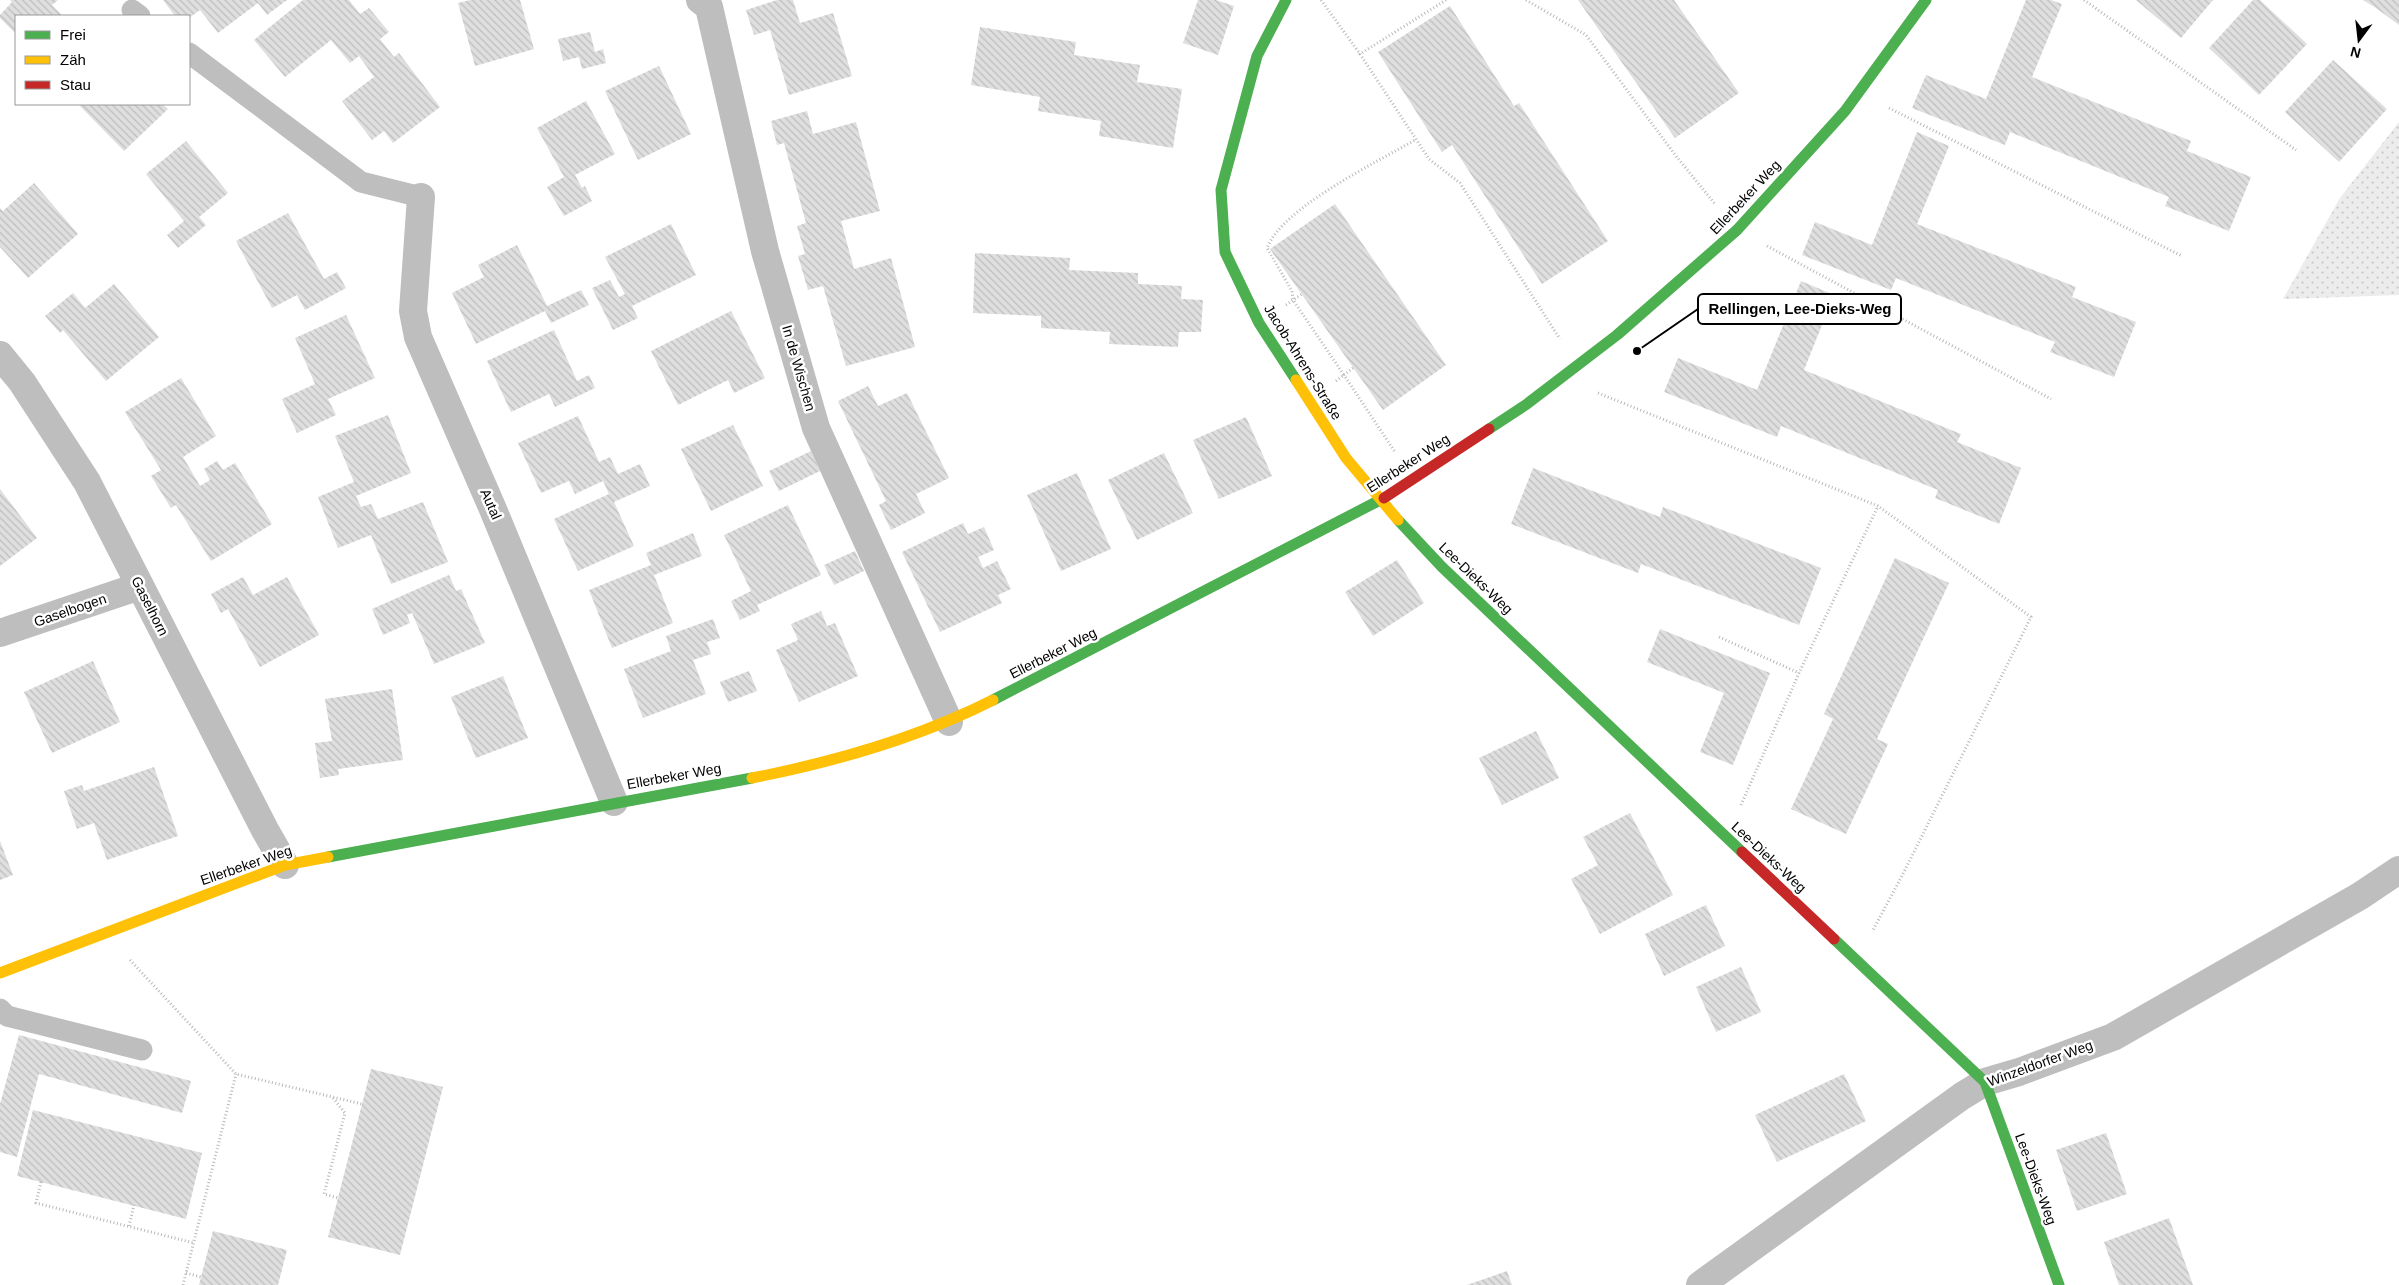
<svg xmlns="http://www.w3.org/2000/svg" width="2399" height="1285" viewBox="0 0 2399 1285" font-family="Arial,sans-serif">
	<style>
		.grass { fill: url(#grass-dots) }
		.building { fill: url(#building-back-hatch) }
		.lines { fill: none; stroke-linecap: round; stroke-linejoin: round }
		.path { stroke: #b9b9b9; stroke-width: 3; stroke-dasharray: 1 2.5; stroke-linecap: butt }
		.lane { stroke: #bebebe; stroke-width: 21 }
		.street { stroke: #bebebe; stroke-width: 28 }
		.fast { stroke: #4caf50; stroke-width: 11 }
		.slow { stroke: #ffc107; stroke-width: 11 }
		.jam { stroke: #c62828; stroke-width: 11 }
		.labels { text-anchor: middle; stroke-width: 5; stroke-linejoin: round; paint-order: stroke }
		.street-label { font-size: 14px; fill: #000; stroke: #fff }
		.leader { fill: none; stroke: #000; stroke-width: 2 }
		.callout-dot { fill: #000; stroke: #fff; stroke-width: 2 }
		.callout { fill: #fff; stroke: #000; stroke-width: 2 }
		.callout-label { font-size: 15px; text-anchor: middle; font-weight: bold; fill: #000 }
	</style>
	<defs>
		<pattern id="grass-dots" width="8" height="8" patternUnits="userSpaceOnUse" patternTransform="scale(1.25)"><rect width="8" height="8" fill="#ececec"/><path d="M2 2h.1M6 6h.1" fill="none" stroke="#c9c9c9" stroke-width="1.8" stroke-linecap="round"/></pattern>
		<pattern id="building-back-hatch" width="6" height="6" patternUnits="userSpaceOnUse" patternTransform="scale(1.25)"><rect width="6" height="6" fill="#dfdfdf"/><path d="M-1 5l2 2M0 0l6 6M5-1l2 2" fill="none" stroke="#bebebe"/></pattern>
	</defs>
	<rect width="100%" height="100%" fill="#fff"/>
	<!-- grass -->
	<path class="grass" d="M2399 122V295L2283 299 2340 198Z"/>
	<!-- building -->
	<path class="building" d="M10 0H58L52 5 63 16H16V34L0 18V15L12 2Z
		M163 0H287L267 15 258 3 218 33 200 10 189 18V16H175Z
		M303 0H349L360 14 369 8 389 32 380 39 394 57 399 53 440 107 393 143 384 131 372 140 342 101 374 77 359 56 350 63 331 40 285 77 254 40Z
		M470 0H520L534 49 475 66 458 3Z
		M777 0H793L800 23 833 13 852 76 789 95 770 30 754 35 746 10Z
		M1198 0H1216L1234 6 1218 55 1183 43Z
		M1578 0H1674L1739 93 1675 138Z
		M2026 0H2051L2062 4 2032 77 2191 141 2187 151 2251 177 2229 231 2165 206 2169 197 2010 132 2005 145 1912 108 1926 75 1986 99Z
		M2136 0H2213L2181 38Z
		M2253 0H2260L2307 44 2259 95 2209 48Z
		M2363 0H2399V25L2376 8Z
		M1450 6 1514 106 1519 103 1608 241 1542 284 1452 145 1442 152 1378 52Z
		M980 27 1076 42 1074 55 1140 65 1137 82 1182 89 1173 148 1099 136 1101 121 1038 111 1040 97 971 85Z
		M590 32 595 52 603 49 606 63 582 69 579 57 563 61 558 39Z
		M2333 60 2387 109 2339 162 2285 112Z
		M659 66 691 134 638 160 605 91Z
		M586 101 615 154 575 175 582 188 585 186 592 201 564 216 547 187 564 177 537 128Z
		M78 104H162L168 109 124 151Z
		M807 111 813 134 856 122 880 211 841 221 854 269 891 258 915 347 846 366 823 286 808 290 798 256 805 254 797 226 806 223 784 143 777 145 771 121Z
		M1917 132 1949 146 1917 224 2076 287 2072 297 2136 322 2114 377 2050 352 2055 342 1896 278 1891 290 1802 255 1815 222 1872 245Z
		M186 141 228 193 199 217 206 225 178 248 167 235 184 221 146 174Z
		M34 183 78 234 28 278 0 247V208L3 211Z
		M1335 204 1446 365 1383 410 1270 249Z
		M288 213 324 279 337 272 346 288 305 310 297 295 272 308 236 241Z
		M671 224 696 275 632 306 638 318 613 330 592 288 610 280 619 297 625 294 605 257Z
		M517 245 547 306 581 290 589 305 551 323 545 311 476 344 452 293 484 277 478 265Z
		M975 253 1070 258 1069 270 1138 273V284L1182 286 1181 299 1203 300 1201 332H1179L1178 347 1109 344 1110 332 1041 328V316L973 313Z
		M1801 281 1834 295 1804 370 1961 434 1957 442 2021 468 1999 524 1935 498 1938 490 1781 426 1777 437 1664 392 1678 358 1757 390Z
		M114 284 159 337 106 381 63 330 60 333 45 316 73 293 85 308Z
		M731 311 765 378 734 393 728 380 678 405 651 351Z
		M346 315 375 378 328 399 336 415 297 433 282 399 315 384 295 338Z
		M554 330 577 381 589 375 595 388 555 407 549 394 511 412 487 361Z
		M181 378 216 436 183 457 200 486 210 480 204 469 217 461 223 470 235 463 272 524 211 561 176 505 171 508 151 476 161 470 125 412Z
		M868 386 878 406 907 393 949 478 916 494 925 513 891 530 879 505 886 501 838 401Z
		M388 415 411 473 356 496 361 507 371 504 378 519 423 502 448 562 391 584 371 535 338 548 318 497 354 482 335 436Z
		M578 416 599 462 610 457 618 474 640 464 650 486 614 502 634 546 578 571 554 519 609 494 603 481 575 494 569 481 541 493 518 443Z
		M1246 417 1272 476 1219 499 1193 440Z
		M733 425 763 486 711 511 681 449Z
		M811 451 820 471 779 491 769 471Z
		M1164 453 1193 513 1137 540 1108 480Z
		M1533 468 1660 517 1663 507 1821 568 1799 625 1641 564 1638 573 1511 524Z
		M1077 473 1111 549 1061 571 1027 495Z
		M0 489 37 538 0 566Z
		M788 505 821 575 757 605 760 611 740 620 731 601 751 591 724 535Z
		M963 523 968 534 984 527 994 550 978 557 983 568 997 561 1011 589 998 595 1002 603 940 632 902 552Z
		M693 533 702 556 654 575 673 623 612 648 589 590 651 565 646 553Z
		M855 551 864 571 834 585 824 565Z
		M1895 558 1949 583 1877 739 1888 744 1846 834 1791 809 1833 719 1824 714Z
		M1397 560 1424 603 1373 636 1345 592Z
		M449 575 456 591 461 589 485 643 434 664 412 613 407 615 410 623 383 635 372 609Z
		M243 577 253 595 287 577 319 635 260 667 228 609 221 613 211 594Z
		M821 611 827 626 835 623 858 676 799 702 776 650 798 640 791 624Z
		M713 619 720 638 707 642 711 654 693 660 706 694 643 718 624 669 671 651 666 636Z
		M1660 629 1770 673 1733 765 1700 752 1724 693 1647 662Z
		M93 661 120 722 52 753 24 692Z
		M749 671 757 691 728 702 720 682Z
		M503 676 528 738 476 758 451 697Z
		M392 689 403 760 338 769 339 775 320 778 315 743 332 741 325 699Z
		M1536 731 1559 778 1502 805 1479 758Z
		M154 767 178 836 107 860 94 823 77 829 64 791 82 785 84 791Z
		M1630 813 1673 895 1600 934 1571 879 1598 865 1583 837Z
		M0 841 13 875 0 880Z
		M1706 905 1725 946 1664 976 1645 934Z
		M1741 967 1761 1012 1716 1032 1696 987Z
		M19 1035 191 1081 182 1113 39 1074 17 1157 0 1152V1104Z
		M371 1069 443 1087 400 1255 328 1237Z
		M1844 1074 1866 1121 1777 1162 1755 1115Z
		M33 1110 202 1153 186 1219 17 1176Z
		M2106 1133 2127 1194 2077 1211 2056 1150Z
		M2169 1218 2193 1285H2119L2104 1242Z
		M213 1231 287 1250 278 1285H199Z
		M1507 1271 1512 1285H1467Z"/>
	<g class="lines">
		<!-- path -->
		<path class="path" d="M1321 0 1360 54
			M1446 0 1360 54 1429 159 1460 183 1560 339
			M1526 0 1586 35 1676 156 1715 204
			M2084 0 2296 150
			M1889 108 2182 256
			M1767 246 2051 399
			M1286 305 1302 294
			M1353 368 1344 375 1395 452
			M1336 381 1344 375 1293 300 1292 291 1267 248C1282 208 1377 162 1415 140
			M1598 393 1878 506 2031 617 1903 874 1873 930
			M1719 637 1799 673
			M1741 805 1799 673 1878 506
			M130 960 236 1074 362 1104
			M333 1098 345 1113 324 1194 338 1198
			M41 1182 36 1203 194 1243
			M129 1226 134 1205
			M186 1273 201 1277
			M183 1285 236 1074"/>
		<!-- lane -->
		<path class="lane" d="M132 10 140 16
			M189 53 361 182 421 197
			M0 1009 7 1016 142 1050"/>
		<!-- street -->
		<path class="street" d="M700 0 709 7 765 251 816 428 949 722
			M421 197 413 311 418 337 492 507 614 802
			M0 355 22 382 87 482 265 830 285 865
			M0 633 140 586
			M1700 1285 1962 1096 1985 1082 2019 1072 2113 1037 2360 896 2399 870"/>
		<!-- fast -->
		<path class="fast" d="M1286 0 1257 56 1221 190 1225 252 1259 323 1296 380
			M1489 429 1527 404 1617 335 1737 230 1845 111 1926 0
			M1398 520 1442 567 1742 852
			M993 700 1384 498
			M328 857 752 778
			M1834 939 1985 1082 2059 1285"/>
		<!-- slow -->
		<path class="slow" d="M1296 380 1346 458 1398 520
			M752 778C834 762 918 738 993 700
			M0 973 285 865 328 857"/>
		<!-- jam -->
		<path class="jam" d="M1384 498 1489 429
			M1742 852 1834 939"/>
	</g>
	<g class="labels">
		<!-- street labels -->
		<g class="street-label">
			<text transform="translate(1745 197) rotate(-47)" y="5">Ellerbeker Weg</text>
			<text transform="translate(1303 362) rotate(58)" y="5">Jacob-Ahrens-Straße</text>
			<text transform="translate(799 368) rotate(74)" y="5">In de Wischen</text>
			<text transform="translate(1408 463) rotate(-33)" y="5">Ellerbeker Weg</text>
			<text transform="translate(491 504) rotate(66)" y="5">Autal</text>
			<text transform="translate(1476 578) rotate(44)" y="5">Lee-Dieks-Weg</text>
			<text transform="translate(150 606) rotate(63)" y="5">Gaselhorn</text>
			<text transform="translate(70 610) rotate(-19)" y="5">Gaselbogen</text>
			<text transform="translate(1053 653) rotate(-27)" y="5">Ellerbeker Weg</text>
			<text transform="translate(674 776) rotate(-10)" y="5">Ellerbeker Weg</text>
			<text transform="translate(1769 857) rotate(43)" y="5">Lee-Dieks-Weg</text>
			<text transform="translate(246 865) rotate(-19)" y="5">Ellerbeker Weg</text>
			<text transform="translate(2040 1063) rotate(-20)" y="5">Winzeldorfer Weg</text>
			<text transform="translate(2036 1179) rotate(70)" y="5">Lee-Dieks-Weg</text>
		</g>
	</g>
	<!-- callouts -->
	<path class="leader" d="M1637 351L1698 309"/>
	<circle class="callout-dot" cx="1637" cy="351" r="5"/>
	<rect class="callout" x="1698" y="294" width="203" height="30" rx="5"/>
	<g class="callout-label">
		<text x="1800" y="314">Rellingen, Lee-Dieks-Weg</text>
	</g>
	<!-- legend -->
	<rect x="15" y="15" width="175" height="90" fill="#ffffff" stroke="#999999"/>
	<rect x="25" y="31" width="25" height="8" fill="#4caf50" stroke="#999999"/>
	<text x="60" y="40" font-size="15" fill="#000000">Frei</text>
	<rect x="25" y="56" width="25" height="8" fill="#ffc107" stroke="#999999"/>
	<text x="60" y="65" font-size="15" fill="#000000">Zäh</text>
	<rect x="25" y="81" width="25" height="8" fill="#c62828" stroke="#999999"/>
	<text x="60" y="90" font-size="15" fill="#000000">Stau</text>
	<!-- north arrow -->
	<g transform="translate(2359 40) rotate(195)" stroke="#ffffff" stroke-width="4" paint-order="stroke">
	<path d="M0-4L9 19L0 12L-9 19Z" fill="#000000"/>
	<text y="-8" font-size="14" font-weight="bold" text-anchor="middle" fill="#000000">N</text>
	</g>
</svg>
